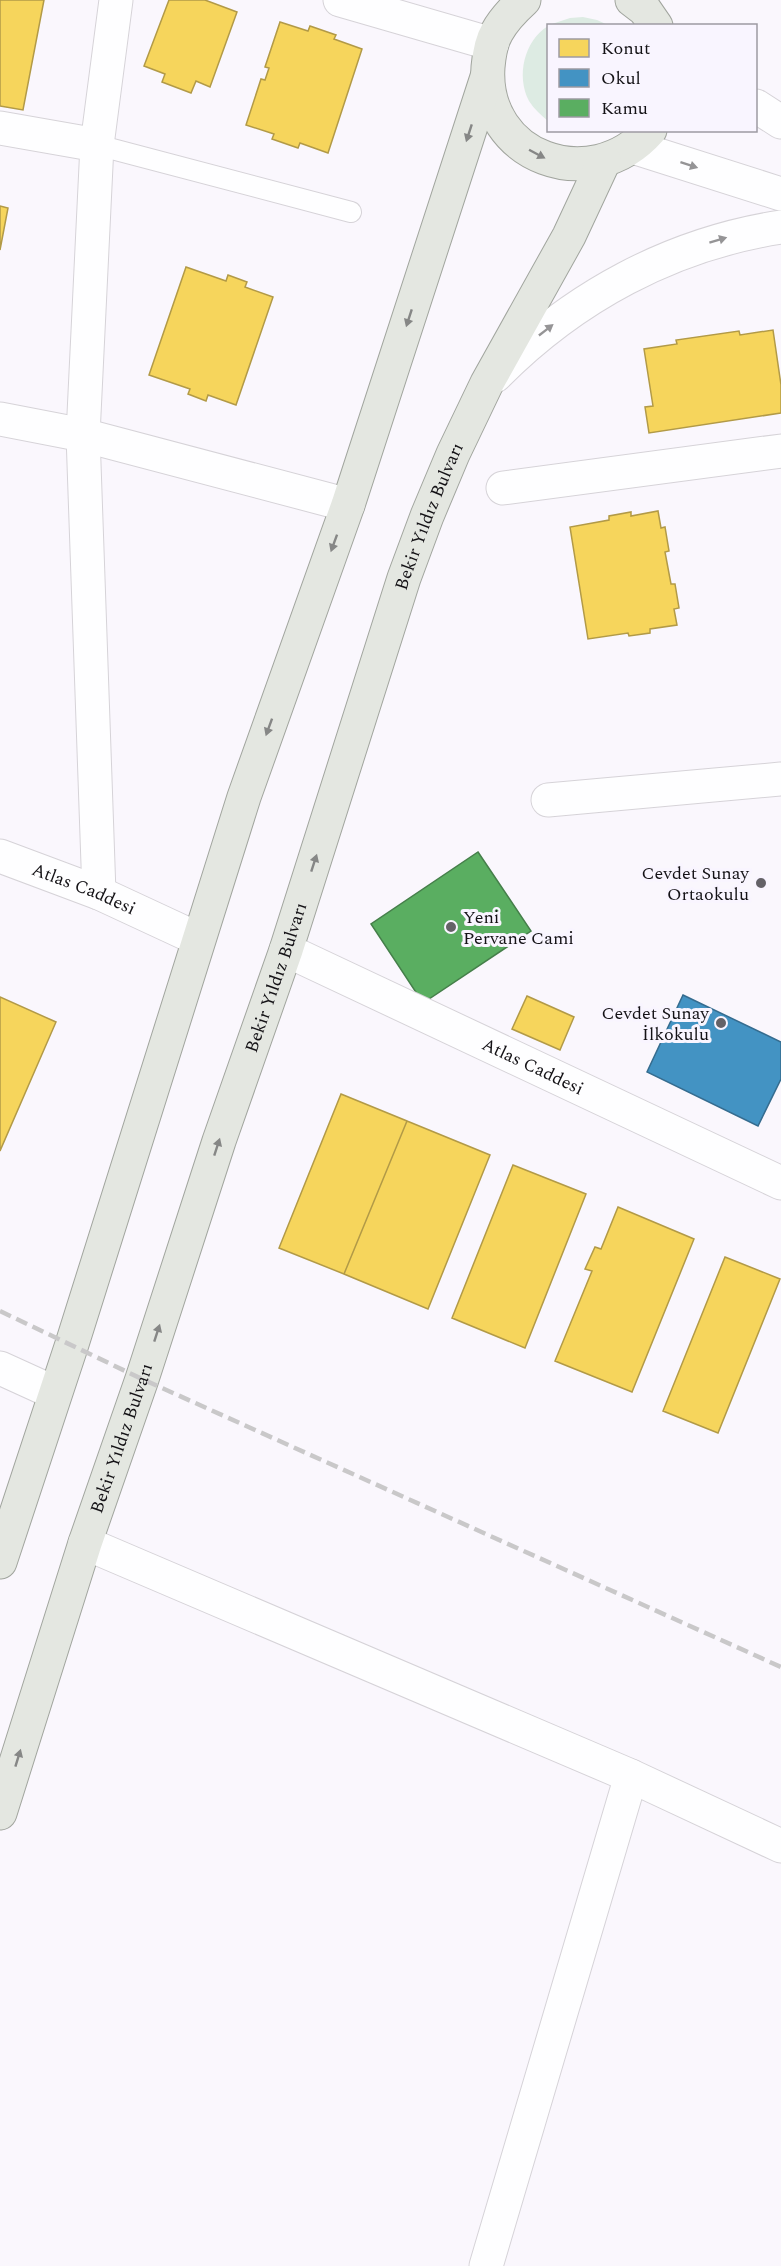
<svg xmlns="http://www.w3.org/2000/svg" width="781" height="2266" viewBox="0 0 781 2266" font-family="Spectral,serif">
	<style>
		.green { fill: #ddebe3 }
		.homes { fill: #f6d55c; stroke: #b29a47; stroke-width: 1.5 }
		.schools { fill: #4393c3; stroke: #356c8f; stroke-width: 1.5 }
		.public { fill: #5aae61; stroke: #457f4a; stroke-width: 1.5 }
		.lines { fill: none; stroke-linecap: round; stroke-linejoin: round }
		.lane-casing { stroke: #d6d3d8; stroke-width: 22 }
		.street-casing { stroke: #d6d3d8; stroke-width: 35 }
		.secondary-casing { stroke: #d6d3d8; stroke-width: 35 }
		.primary-casing { stroke: #a1a59e; stroke-width: 35 }
		.lane { stroke: #fefeff; stroke-width: 20 }
		.street { stroke: #fefeff; stroke-width: 33 }
		.secondary { stroke: #fefeff; stroke-width: 33 }
		.primary { stroke: #e4e7e1; stroke-width: 33 }
		.rail { stroke: #c9c8c9; stroke-width: 4.5; stroke-dasharray: 12 6; stroke-linecap: butt }
		.oneway { fill: #868786 }
		.oneway2 { fill: #959496 }
		.poi-dot { fill: #646267; stroke: #f9f5ff; stroke-width: 2 }
		.labels { text-anchor: middle; stroke-width: 6; stroke-linejoin: round; paint-order: stroke }
		.street-label { font-size: 18px; fill: #141216; stroke: #f9f5ff }
		.poi-label { font-size: 18px; fill: #141216; stroke: #f9f5ff; text-anchor: end }
	</style>
	<rect width="100%" height="100%" fill="#faf7fd"/>
	<!-- green -->
	<path class="green" d="M583 17 597 20 608 25H549L570 18Z
		M548 26V121C541 115 534 109 529 101 516 76 524 41 548 26Z"/>
	<!-- homes -->
	<path class="homes" d="M0 0H44L23 110 0 106Z
		M169 0H205L237 12 210 87 196 81 191 93 162 82 165 74 144 66Z
		M280 22 308 31 310 26 336 35 334 39 362 49 328 153 300 143 298 148 272 139 274 134 246 125 261 79 265 80 269 68 265 67Z
		M0 206 8 208 0 250Z
		M186 267 226 281 228 275 247 282 245 287 273 297 236 405 208 395 206 401 188 394 190 389 149 375Z
		M773 330 781 385V413L649 433 645 407 653 406 644 349 677 344 676 340 739 331 740 335Z
		M658 511 661 528 665 527 669 551 665 552 671 584H675L679 608 674 609 677 625 650 629V633L629 636 628 633 588 639 570 527 609 520V516L631 512V516Z
		M527 996 574 1017 560 1050 512 1029Z
		M0 997 56 1022 0 1151Z
		M341 1094 407 1121 344 1274 279 1248Z
		M407 1121 490 1155 428 1309 344 1274Z
		M513 1165 586 1194 525 1348 452 1318Z
		M618 1207 694 1239 632 1392 555 1361 592 1271 585 1269 595 1247 601 1249Z
		M725 1257 780 1279 718 1433 663 1411Z"/>
	<!-- schools -->
	<path class="schools" d="M683 995 781 1042V1079L758 1126 647 1072Z"/>
	<!-- public -->
	<path class="public" d="M478 852 531 931 423 1003 371 924Z"/>
	<g class="lines">
		<!-- lane casing -->
		<g class="lane-casing">
			<path id="lane" d="M97 145 351 212"/>
		</g>
		<!-- street casing -->
		<g class="street-casing">
			<g id="street">
				<path d="M340 0 492 44"/>
				<path d="M0 128 97 145"/>
				<path d="M495 376C573 297 671 244 781 227"/>
				<path d="M0 419 83 435 348 505"/>
				<path d="M503 488 781 451"/>
				<path d="M548 800 781 779"/>
				<path d="M99 893 83 435 97 145 116 0"/>
				<path id="s1" d="M286 950 781 1183"/>
				<path d="M0 1368 55 1393"/>
				<path d="M85 1543 631 1776 781 1846"/>
				<path d="M486 2266 631 1776"/>
			</g>
		</g>
		<!-- secondary casing -->
		<g class="secondary-casing">
			<g id="secondary">
				<path d="M756 106 781 122"/>
				<path d="M633 147 781 194"/>
				<path id="s2" d="M0 856 99 893 198 939"/>
			</g>
		</g>
		<!-- primary casing -->
		<g class="primary-casing">
			<g id="primary">
				<path d="M524 0C513 10 504 19 497 32 491 42 489 55 488 67 482 158 591 197 650 130"/>
				<path d="M632 0 645 10 656 26"/>
				<path d="M0 1562 72 1344 244 797 348 505 487 77"/>
				<path id="s3" d="M0 1813 85 1543 142 1379 219 1141 286 950 404 578 427 516 453 454 487 383 569 236 604 161"/>
			</g>
		</g>
		<!-- lane -->
		<use href="#lane" class="lane"/>
		<!-- street -->
		<use href="#street" class="street"/>
		<!-- secondary -->
		<use href="#secondary" class="secondary"/>
		<!-- primary -->
		<use href="#primary" class="primary"/>
		<!-- rail -->
		<path class="rail" d="M0 1311 142 1379 781 1667"/>
	</g>
	<!-- one-way arrows -->
	<defs><path id="oneway-solid" d="M-6-.8H1V-3.2L6.5 0L1 3.2V.8H-6Z" transform="scale(1.5)"/></defs>
	<g class="oneway">
		<use href="#oneway-solid" transform="translate(469 133) rotate(108)"/>
		<use href="#oneway-solid" transform="translate(537 154) rotate(28)"/>
		<use href="#oneway-solid" transform="translate(409 318) rotate(108)"/>
		<use href="#oneway-solid" transform="translate(334 543) rotate(110)"/>
		<use href="#oneway-solid" transform="translate(269 727) rotate(110)"/>
		<use href="#oneway-solid" transform="translate(314 863) rotate(-72)"/>
		<use href="#oneway-solid" transform="translate(217 1147) rotate(-72)"/>
		<use href="#oneway-solid" transform="translate(157 1333) rotate(-72)"/>
		<use href="#oneway-solid" transform="translate(18 1758) rotate(-73)"/>
	</g>
	<g class="oneway2">
		<use href="#oneway-solid" transform="translate(689 165) rotate(18)"/>
		<use href="#oneway-solid" transform="translate(718 240) rotate(-17)"/>
		<use href="#oneway-solid" transform="translate(546 330) rotate(-38)"/>
	</g>
	<!-- markers -->
	<g class="poi-dot">
		<circle cx="761" cy="883" r="6"/>
		<circle cx="451" cy="927" r="6"/>
		<circle cx="721" cy="1023" r="6"/>
	</g>
	<g class="labels">
		<!-- street labels -->
		<g class="street-label">
			<text dy="6" stroke="none"><textPath href="#s3" startOffset="1366">Bekir Yıldız Bulvarı</textPath></text>
			<text dy="6" stroke="none"><textPath href="#s2" startOffset="90">Atlas Caddesi</textPath></text>
			<text dy="6" stroke="none"><textPath href="#s3" startOffset="880">Bekir Yıldız Bulvarı</textPath></text>
			<text dy="6" stroke="none"><textPath href="#s1" startOffset="273">Atlas Caddesi</textPath></text>
			<text dy="6" stroke="none"><textPath href="#s3" startOffset="394">Bekir Yıldız Bulvarı</textPath></text>
		</g>
		<!-- poi labels -->
		<g class="poi-label">
			<text x="749" y="879">Cevdet Sunay<tspan x="749" dy="21">Ortaokulu</tspan></text>
			<text x="463" y="923" text-anchor="start">Yeni<tspan x="463" dy="21">Pervane Cami</tspan></text>
			<text x="709" y="1019">Cevdet Sunay<tspan x="709" dy="21">İlkokulu</tspan></text>
		</g>
	</g>
	<!-- legend -->
	<rect x="547" y="24" width="210" height="108" fill="#f9f5ff" stroke="#9d9aa2" stroke-width="1.5"/>
	<rect x="559" y="39" width="30" height="18" fill="#f6d55c" stroke="#9d9aa2" stroke-width="1.5"/>
	<text x="601" y="54" font-size="18" fill="#141216">Konut</text>
	<rect x="559" y="69" width="30" height="18" fill="#4393c3" stroke="#9d9aa2" stroke-width="1.5"/>
	<text x="601" y="84" font-size="18" fill="#141216">Okul</text>
	<rect x="559" y="99" width="30" height="18" fill="#5aae61" stroke="#9d9aa2" stroke-width="1.5"/>
	<text x="601" y="114" font-size="18" fill="#141216">Kamu</text>
</svg>
